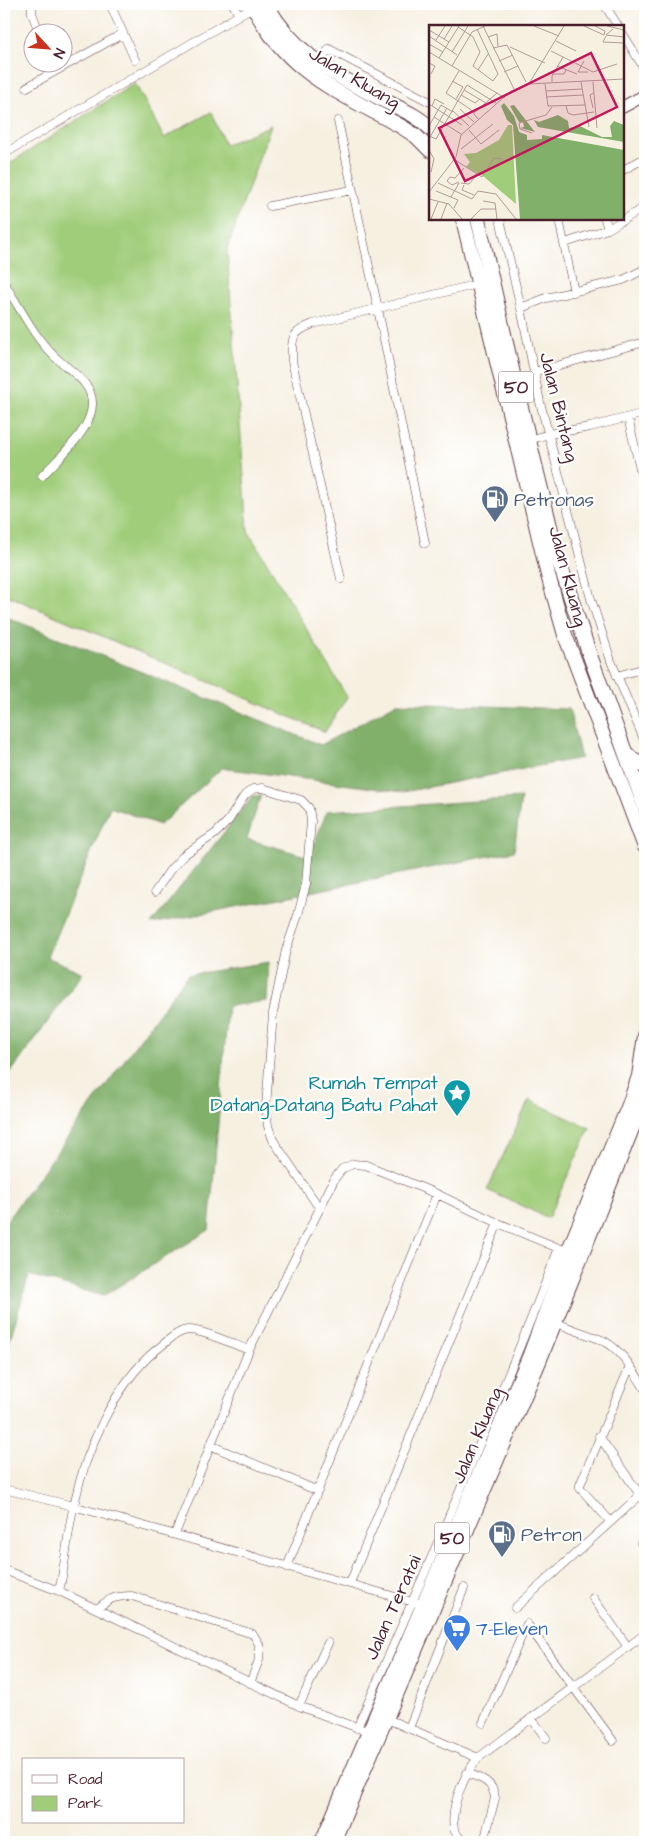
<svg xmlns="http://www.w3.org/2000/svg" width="649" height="1846" viewBox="0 0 649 1846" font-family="'Architects Daughter',sans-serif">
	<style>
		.green { fill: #a0cd7a; stroke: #757652 }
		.forest { fill: #80b06a; stroke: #65684a }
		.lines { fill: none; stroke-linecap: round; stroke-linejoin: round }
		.street-casing { stroke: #643e46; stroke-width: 9 }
		.secondary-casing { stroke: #643e46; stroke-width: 13 }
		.highway-casing { stroke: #643e46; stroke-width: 16 }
		.street { stroke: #fff; stroke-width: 8 }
		.secondary { stroke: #fff; stroke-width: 11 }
		.highway { stroke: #fff; stroke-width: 14 }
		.labels { text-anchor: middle; stroke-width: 4.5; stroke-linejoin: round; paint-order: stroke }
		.shield { fill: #fff; stroke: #80626b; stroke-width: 1 }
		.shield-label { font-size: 18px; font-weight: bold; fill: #4a1f2b }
		.street-label { font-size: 19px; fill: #4a1f2b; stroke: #fff }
		.service-label { font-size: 19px; fill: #4e5e75; stroke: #fff; text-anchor: start }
		.culture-label { font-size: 19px; fill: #0d838f; stroke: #fff; text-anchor: end }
		.shop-label { font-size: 19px; fill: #366cbe; stroke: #fff; text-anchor: start }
		.inset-road { fill: none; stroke: #b19c98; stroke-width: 1 }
		.view { fill: #c2185b; fill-opacity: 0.15; stroke: #c2185b; stroke-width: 2.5 }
		.inset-edge { fill: none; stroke: #4a1f2b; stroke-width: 2.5 }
	</style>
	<rect width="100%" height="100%" fill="#fff"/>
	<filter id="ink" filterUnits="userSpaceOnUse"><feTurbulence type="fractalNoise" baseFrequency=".02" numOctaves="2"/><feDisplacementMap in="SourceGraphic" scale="10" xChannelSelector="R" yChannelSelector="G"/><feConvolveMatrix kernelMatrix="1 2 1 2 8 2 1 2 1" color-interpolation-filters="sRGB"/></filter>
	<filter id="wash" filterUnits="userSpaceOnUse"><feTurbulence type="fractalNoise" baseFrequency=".0096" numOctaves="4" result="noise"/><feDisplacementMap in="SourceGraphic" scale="20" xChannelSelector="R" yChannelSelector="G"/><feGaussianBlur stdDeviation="1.12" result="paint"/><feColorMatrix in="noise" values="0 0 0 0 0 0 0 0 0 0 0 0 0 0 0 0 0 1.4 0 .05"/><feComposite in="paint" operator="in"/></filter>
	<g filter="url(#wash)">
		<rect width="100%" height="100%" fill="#f6f0e1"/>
		<!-- green -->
		<path class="green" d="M135 83 164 138 211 112 225 145 271 125 227 249 248 531 347 697 325 732 4 594V167Z
			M529 1100 590 1128 548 1218 487 1190Z"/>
		<!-- forest -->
		<path class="forest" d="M4 616 321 745 397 703 569 709 581 758 403 792 222 768 160 825 110 807 47 957 83 973 4 1082Z
			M261 795 247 839 309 857 327 811 521 798 514 851 151 924 253 796Z
			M269 962 267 1001 228 1006 209 1230 103 1296 29 1275 4 1360V1224L187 975Z"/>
	</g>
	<g filter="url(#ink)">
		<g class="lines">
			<!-- street casing -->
			<g class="street-casing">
				<path id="street" d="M32 4V13L39 32
					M110 4 135 60
					M233 4 239 15
					M604 4 618 26
					M623 34 645 70
					M319 63 329 49 430 102
					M27 87 122 34
					M338 121 378 309 425 543
					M4 154 256 5
					M623 170 645 158
					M270 206 352 190
					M500 219 521 308 540 402 591 599 611 661 645 742
					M559 219 574 292
					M605 219 608 229
					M565 243 608 229 645 207
					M4 283C19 306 32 333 51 353 61 364 76 372 85 384 110 416 62 454 42 476
					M521 308 546 298 623 280 645 269
					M534 372 645 342
					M628 418 645 490
					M529 440 549 434 590 427 645 413
					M341 579 292 361C292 338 290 333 313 324L478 284
					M617 676 645 668
					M155 892 170 870 185 854 215 834 228 821 245 795 253 789 263 788 301 800 309 808 311 821 306 884 298 915 286 950 273 1013 266 1107 268 1126 273 1140 320 1209
					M556 1322C571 1330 588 1334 604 1341 623 1351 634 1372 645 1389
					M599 1436 640 1495
					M210 1445 318 1491
					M4 1489 73 1506 417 1603
					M610 1521 580 1488V1485L630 1366
					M175 1534 249 1350 335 1178 342 1169 353 1164 366 1165 437 1194 498 1223 568 1252
					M641 1543 645 1550
					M287 1567 437 1194
					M4 1570 59 1591 299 1706 369 1732
					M350 1583 498 1223
					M59 1591C66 1563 67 1533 74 1505 85 1452 114 1385 156 1350 166 1343 176 1331 188 1330 201 1329 235 1345 249 1350
					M593 1598 628 1647
					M515 1608 645 1491
					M97 1609C110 1598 114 1596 132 1596L253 1634 259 1644V1660L250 1683
					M299 1706 328 1643
					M385 1718 478 1758
					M531 1718 546 1738
					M483 1723 527 1624 613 1741
					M357 1728C427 1569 496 1410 559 1248
					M409 1728 464 1588
					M466 1773C481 1778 493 1781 495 1798L484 1842
					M463 1842C460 1838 455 1833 454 1829 450 1806 464 1775 478 1758L645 1634"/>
			</g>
			<!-- secondary casing -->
			<g class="secondary-casing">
				<path id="secondary" d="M623 107 645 95"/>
			</g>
			<!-- highway casing -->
			<g class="highway-casing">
				<path id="highway" d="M252 4C287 74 338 91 402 127L416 136 430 150
					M266 4C295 56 334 74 385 101 401 109 417 115 430 128
					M463 219 548 575 565 635 645 847
					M478 219 516 387 557 555 588 650 645 807
					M625 752 633 760 645 766
					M322 1842 530 1355 568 1252 629 1105 639 1076 645 1036
					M333 1842 540 1359 645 1096"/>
			</g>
			<!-- street -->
			<use href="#street" class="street"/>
			<!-- secondary -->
			<use href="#secondary" class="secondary"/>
			<!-- highway -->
			<use href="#highway" class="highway"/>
		</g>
	</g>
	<!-- icons -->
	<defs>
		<g id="fuel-pin" transform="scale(1.4375)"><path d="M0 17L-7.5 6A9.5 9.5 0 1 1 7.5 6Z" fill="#5c6f8a" stroke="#fff"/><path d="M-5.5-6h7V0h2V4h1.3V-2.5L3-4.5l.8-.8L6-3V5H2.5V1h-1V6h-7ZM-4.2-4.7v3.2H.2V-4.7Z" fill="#fff"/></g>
		<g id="sight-pin" transform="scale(1.4375)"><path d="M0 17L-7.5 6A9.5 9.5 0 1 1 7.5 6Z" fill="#0f9aa8" stroke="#fff"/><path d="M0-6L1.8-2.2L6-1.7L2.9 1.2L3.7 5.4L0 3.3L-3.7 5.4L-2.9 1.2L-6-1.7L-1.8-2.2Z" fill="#fff"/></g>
		<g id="supermarket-pin" transform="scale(1.4375)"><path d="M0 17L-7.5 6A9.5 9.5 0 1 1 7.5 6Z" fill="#3f7fe0" stroke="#fff"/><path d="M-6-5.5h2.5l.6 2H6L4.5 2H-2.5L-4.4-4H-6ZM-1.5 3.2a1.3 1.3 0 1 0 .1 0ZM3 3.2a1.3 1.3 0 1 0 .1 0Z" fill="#fff"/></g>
	</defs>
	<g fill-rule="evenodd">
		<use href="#fuel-pin" x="495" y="499"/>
		<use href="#sight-pin" x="457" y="1093"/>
		<use href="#fuel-pin" x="502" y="1534"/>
		<use href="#supermarket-pin" x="457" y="1628"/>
	</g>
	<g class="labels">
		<!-- shield labels -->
		<g class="shield">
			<rect x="498.5" y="371.5" width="35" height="31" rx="4"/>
			<rect x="434.5" y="1522.5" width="35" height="31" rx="4"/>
		</g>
		<g class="shield-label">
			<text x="516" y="393">50</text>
			<text x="452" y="1544">50</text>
		</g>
		<!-- street labels -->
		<g class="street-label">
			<text transform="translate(355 77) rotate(31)" y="7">Jalan Kluang</text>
			<text transform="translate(560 407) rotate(76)" y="7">Jalan Bintang</text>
			<text transform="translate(569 576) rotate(75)" y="7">Jalan Kluang</text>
			<text transform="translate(476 1435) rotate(-67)" y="7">Jalan Kluang</text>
			<text transform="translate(392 1607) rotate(-66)" y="7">Jalan Teratai</text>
		</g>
		<!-- service labels -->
		<g class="service-label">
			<text x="514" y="506">Petronas</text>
			<text x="521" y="1541">Petron</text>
		</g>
		<!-- culture labels -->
		<g class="culture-label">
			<text x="438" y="1089">Rumah Tempat<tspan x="438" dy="22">Datang-Datang Batu Pahat</tspan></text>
		</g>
		<!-- shop labels -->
		<g class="shop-label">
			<text x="476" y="1635">7-Eleven</text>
		</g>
	</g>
	<!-- overview -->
	<g transform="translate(429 25)">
		<rect width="195" height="195" fill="#f6f0e1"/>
		<path d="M79 100H83L87 179 54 151 37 142 41 137 35 129 47 128 70 115Z" fill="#a0cd7a"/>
		<path d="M75 78 85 91 90 107 98 110V115L113 114V110L195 125V194H91L84 100 78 95 72 81ZM85 80 106 107 91 103 95 102 94 97H90L81 81ZM129 90 139 96 140 103 151 101 173 112H183L181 101 185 96 195 100V117L109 102 105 95 110 97Z" fill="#80b06a"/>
		<path class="inset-road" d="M54 1 85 64M105 1 130 11M155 1 175 10 176 6 166 1M178 1 195 5M29 2 44 12 51 27 44 41 64 56 69 49 48 4M184 4 177 10 195 12M0 5 20 17M0 11 28 30M177 11 174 17 195 18M59 12 68 9 69 21M15 14 23 1M7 15 16 1M127 16 147 26M0 19 14 27M81 22 116 38M64 23 78 20 97 57M122 26 164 47 188 39M0 27 76 73M23 27 39 1M10 33 30 1M70 36 84 30M155 36 149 47H159M0 38 6 41 2 49M23 41 43 7 56 1M128 41 148 49M49 45 59 29M30 46 17 68 41 84 50 95M75 47 89 41M123 49H135L137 45M23 56 34 62 27 74M101 57 135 1M123 57V51L134 32M152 57 160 102M164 57 168 103M116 59 119 81 156 80M35 65 57 78M117 66 153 64M32 70 46 78 51 74M117 72 154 70M0 79 33 100M3 81 6 74 15 79M137 81 139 88 144 90 165 87M164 83 161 70 165 68M31 84 45 97M24 86 40 101M45 88 68 68M5 92 32 109M0 101 12 80 24 87M40 105 52 119 70 105M103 108 91 104 90 98 117 90 123 82M0 111 7 114 38 60 67 78M1 112 18 83M32 124 64 99M0 125 5 134 2 147M26 135 53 152 65 133 74 134M30 157 23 160 18 156 21 152 26 153 35 143M9 158 43 174 49 166M32 158 40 159 48 150M35 160 33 165 45 170M7 166 29 175 25 183M49 166 67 169 87 194M0 167 27 132 32 110 82 66 100 59 195 54M22 172 30 158M0 174 20 179 33 194M54 176 66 178 68 194M2 194 9 177M12 194 18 178M42 194 52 184H67"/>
		<path class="view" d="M162 28 188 82 36 156 10 103Z"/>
		<rect width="195" height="195" class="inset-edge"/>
	</g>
	<!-- margin -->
	<rect width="649" height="1846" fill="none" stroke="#fff" stroke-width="20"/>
	<!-- legend -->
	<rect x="22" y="1758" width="162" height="65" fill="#ffffff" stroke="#b7a5aa"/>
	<rect x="32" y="1775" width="25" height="8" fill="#ffffff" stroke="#b7a5aa"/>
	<text x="68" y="1784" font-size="15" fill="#4a1f2b">Road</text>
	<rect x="32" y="1796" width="25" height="15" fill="#a0cd7a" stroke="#b7a5aa"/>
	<text x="68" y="1808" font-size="15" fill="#4a1f2b">Park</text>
	<!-- north arrow -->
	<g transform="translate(48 48) rotate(116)"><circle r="24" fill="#ffffff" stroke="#b7a5aa"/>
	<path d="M0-4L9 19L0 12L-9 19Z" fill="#c8321e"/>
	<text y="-8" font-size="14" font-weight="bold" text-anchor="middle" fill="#4a1f2b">N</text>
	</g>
</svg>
